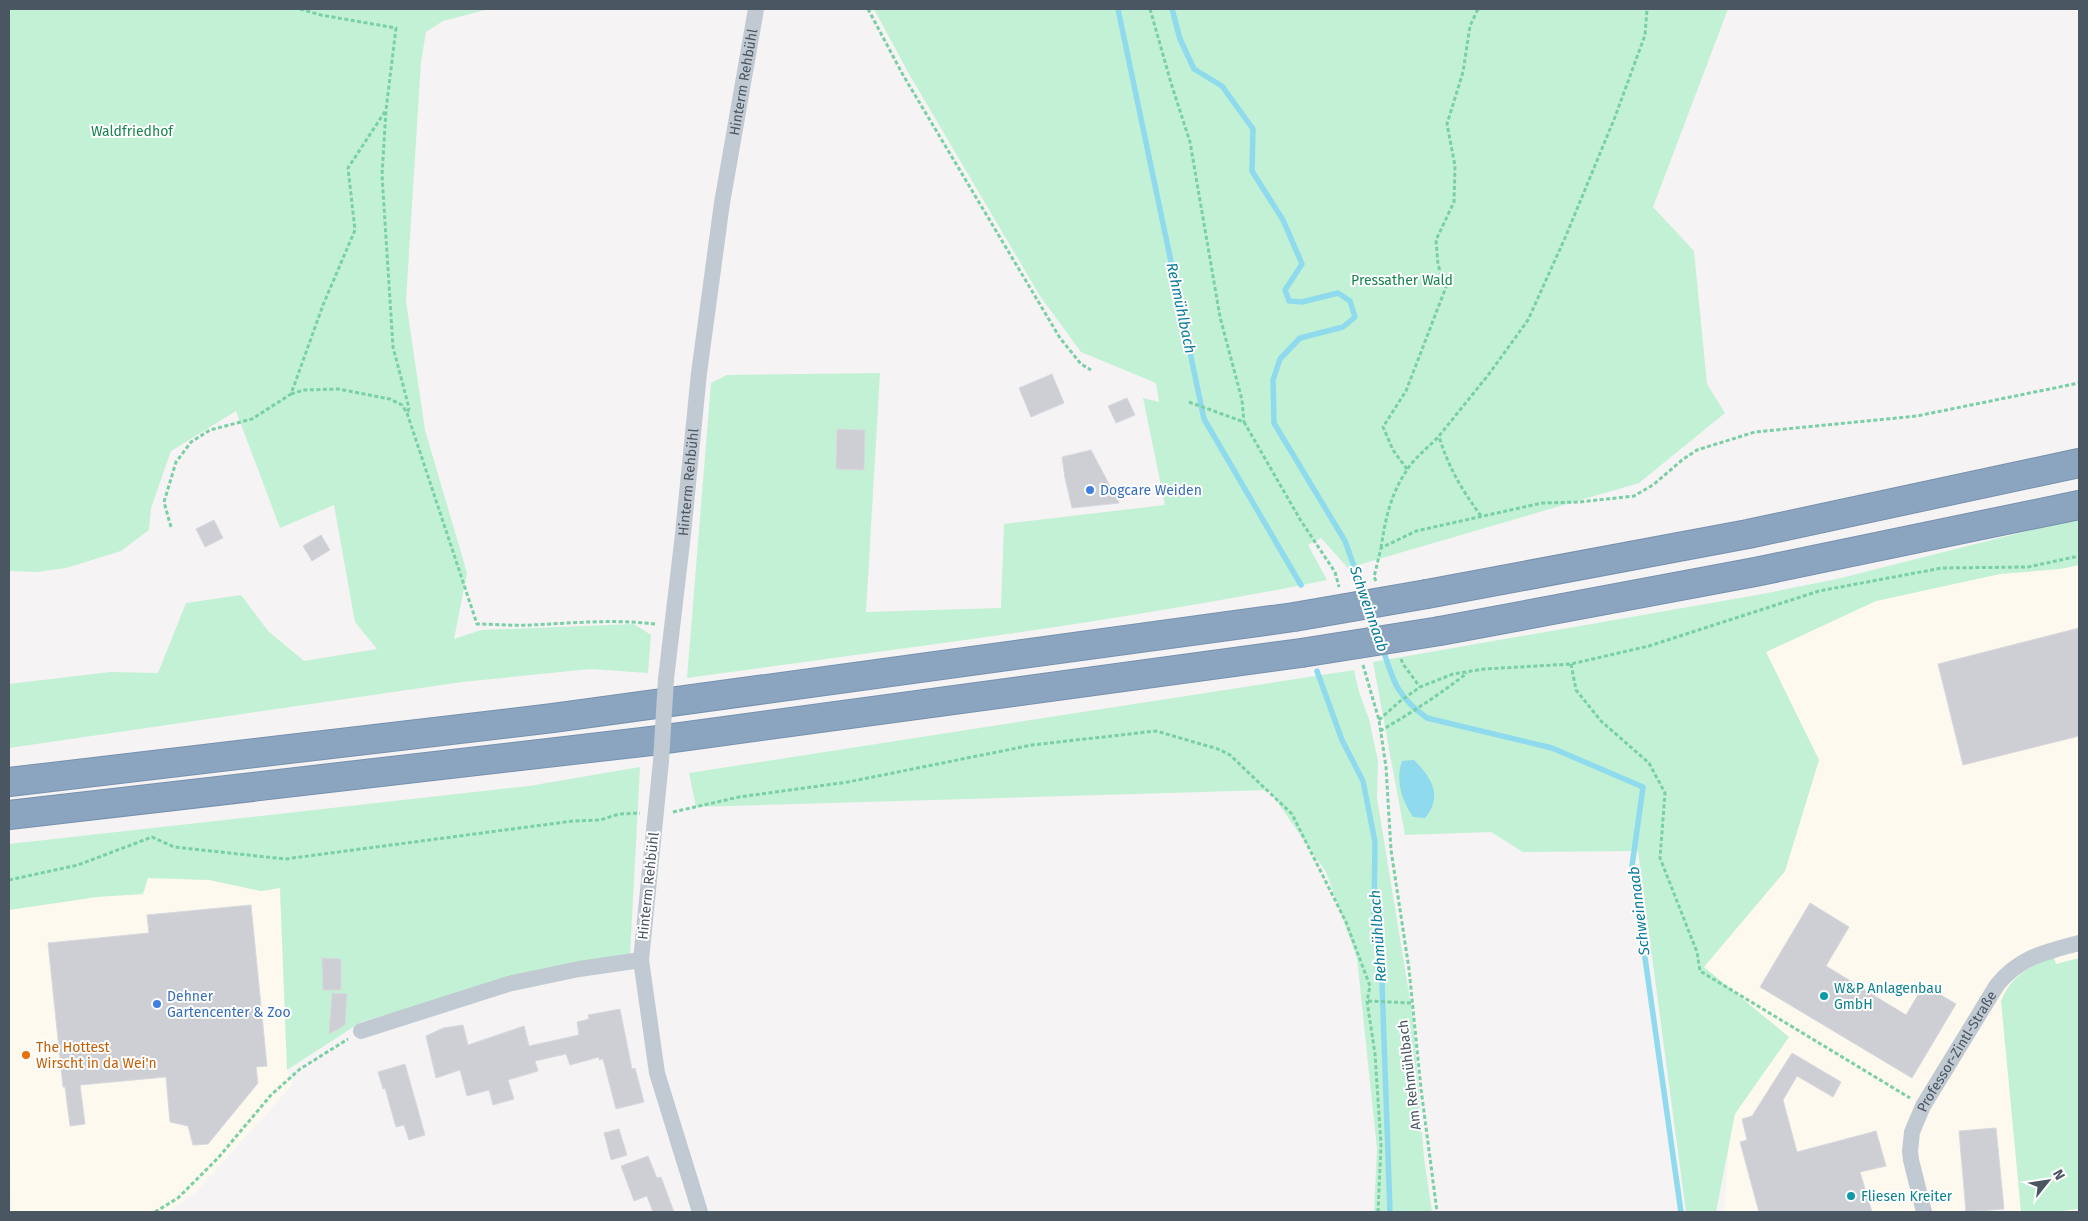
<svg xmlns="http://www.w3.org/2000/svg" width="2088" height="1221" viewBox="0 0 2088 1221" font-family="'Fira Sans',sans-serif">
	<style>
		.commercial { fill: #fdf9ef }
		.green { fill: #c3f1d5 }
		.water { fill: #90daee }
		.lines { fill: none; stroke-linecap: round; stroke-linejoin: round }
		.stream { stroke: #90daee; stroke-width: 5.5 }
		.building { fill: #cdcfd5; stroke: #d7d9de }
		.highway-casing { stroke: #7690ad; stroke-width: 30 }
		.path { stroke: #7ad0a6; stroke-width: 3; stroke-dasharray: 4 2.5; stroke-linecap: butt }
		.street { stroke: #c1cad2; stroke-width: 16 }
		.highway { stroke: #8ba5c1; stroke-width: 28 }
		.highway-bridge-casing { stroke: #7690ad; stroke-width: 30; stroke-linecap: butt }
		.street-bridge { stroke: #c1cad2; stroke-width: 16 }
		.highway-bridge { stroke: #8ba5c1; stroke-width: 28 }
		.shop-dot { fill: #3f7fe0; stroke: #fff; stroke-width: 2 }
		.culture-dot { fill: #0f9aa8; stroke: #fff; stroke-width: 2 }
		.food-dot { fill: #e8710a; stroke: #fff; stroke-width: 2 }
		.labels { text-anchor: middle; stroke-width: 4; stroke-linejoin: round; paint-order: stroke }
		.street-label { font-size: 14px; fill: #4a5661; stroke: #fff }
		.park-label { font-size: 14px; fill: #17864f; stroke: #fff }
		.shop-label { font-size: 14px; fill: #366cbe; stroke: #fff; text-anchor: start }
		.culture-label { font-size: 14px; fill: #0d838f; stroke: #fff; text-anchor: start }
		.food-label { font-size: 14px; fill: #c56008; stroke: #fff; text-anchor: start }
		.water-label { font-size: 15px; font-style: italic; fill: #0c7c9b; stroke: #fff }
	</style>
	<rect width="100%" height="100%" fill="#f5f3f3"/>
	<!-- commercial -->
	<path class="commercial" d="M2079 565V1212H1724L1731 1112 1704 967 1785 871 1819 760 1766 652 1876 601 2000 574 2060 569Z
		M147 878 209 880 261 891 280 888 287 1069 293 1084 194 1194 168 1212H11L9 1111V910L97 897 143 894Z"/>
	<!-- green -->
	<path class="green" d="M9 9H489L443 21 426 32 421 62 406 301 425 430 467 573 454 639 481 630 634 624 651 635 648 673 590 669 462 682 9 748V684L110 672 158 673 186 603 241 595 268 631 304 661 377 649 355 622 334 505 280 528 236 411 171 451 151 508 149 530 121 551 66 568 36 572 9 571Z
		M874 9H1728L1653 207 1694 251 1707 384 1725 413 1639 483 1348 568 1321 538 1308 545 1327 580C1116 623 901 648 687 678L711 383 727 375 880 373 866 612 1001 608 1004 524 1165 505 1143 398 1159 402 1156 383 1081 352 1040 296 909 74Z
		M2079 518V565L2060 569 2000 574 1876 601 1766 652 1819 760 1785 871 1704 967 1789 1037 1735 1114 1716 1212H1686L1638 851 1523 852 1491 832 1405 835 1373 662 1757 595 1837 579Z
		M1354 670 1359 692 1369 719 1378 761 1377 798 1413 1018 1424 1158 1432 1212H1374L1377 1149 1357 958 1326 872 1269 790 696 807 689 773Z
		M640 767 630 955 510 979 361 1022 287 1070 280 888 261 891 209 880 148 878 143 894 97 897 9 910V913V844L529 786Z
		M2054 957 2056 964 2079 958V1209L2051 1212H2021L2001 1001C2011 976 2029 966 2054 957Z"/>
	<!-- water -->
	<path class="water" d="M1414 760C1432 778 1443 796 1425 818L1413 817C1402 800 1395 781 1402 761Z"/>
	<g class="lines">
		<!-- stream -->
		<path class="stream" d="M1118 9 1204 419 1301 585
			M1172 9 1180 39 1194 69 1222 86 1253 129 1252 171 1283 220 1302 264 1285 290 1289 301 1302 302 1338 293 1350 301 1355 317 1343 327 1300 338 1280 359 1273 380 1274 423 1345 541 1365 597
			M1369 611 1377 633
			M1382 646C1393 680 1396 696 1427 718L1552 748 1643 787 1632 866 1681 1212
			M1317 671 1342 740 1363 781 1375 842 1374 912 1382 982 1390 1212"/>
	</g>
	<!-- building -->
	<path class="building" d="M1052 374 1064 403 1031 417 1019 388Z
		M1127 398 1135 415 1116 423 1108 406Z
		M837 429 865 430 864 470 836 469Z
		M1091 450 1119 503 1072 508 1065 478 1062 457Z
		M214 520 223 538 205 547 196 529Z
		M321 535 330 550 312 561 303 546Z
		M2079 628V736L1963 765 1938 664Z
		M1810 903 1849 927 1826 966 1906 1015 1924 985 1956 1004 1912 1078 1760 987Z
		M251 905 267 1066 256 1067 258 1083 208 1144 193 1145 188 1126 170 1122 166 1077 80 1085 85 1124 70 1126 65 1087H63L48 943 149 933 147 915Z
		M322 958 341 959V990H323Z
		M332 993 347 994 345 1025 329 1034Z
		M620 1009 632 1069 635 1068 644 1102 616 1109 603 1059 599 1060V1057L570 1065 566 1054 535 1061 538 1071 508 1080 514 1099 493 1105 489 1090 467 1096 460 1070 436 1078 426 1036 443 1028 463 1025 468 1045 524 1026 529 1046 579 1035 577 1022 589 1019 588 1015Z
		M1792 1053 1841 1082 1833 1097 1797 1076 1783 1100 1797 1152 1876 1131 1886 1166 1860 1172 1872 1212H1759L1740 1142 1747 1140 1742 1119 1752 1116Z
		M405 1064 425 1135 409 1140 404 1125 396 1127 385 1088 383 1089 378 1072Z
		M1996 1128 2004 1209 1966 1212 1959 1131Z
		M619 1129 627 1155 611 1160 604 1133Z
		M648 1156 657 1178 661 1177 674 1212H653L647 1196 634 1201 621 1166Z"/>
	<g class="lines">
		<!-- highway casing -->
		<g class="highway-casing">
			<path id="highway" d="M1427 594 1748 534 2079 463
				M1440 631 1755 572 2079 505
				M9 782 553 718 1294 617
				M9 815 651 741 1301 653"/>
		</g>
		<!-- path -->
		<path class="path" d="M300 9 321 15 396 28 386 110 382 175 393 347 409 408 407 413
			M868 9 903 75 1060 338 1081 364 1091 370
			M1150 9 1171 83 1190 142 1220 317 1242 400 1244 422
			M291 394 304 390 338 389 390 399 402 405 407 413 477 624C495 624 513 626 531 625 572 623 614 619 655 624
			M1189 402 1244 422 1301 521 1335 572 1339 587
			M1407 469 1393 450 1383 427 1406 391 1446 287 1438 265 1436 240 1454 202 1455 166 1447 124 1463 72 1470 26 1478 9
			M1481 516C1462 490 1448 467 1439 436L1489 374 1528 320 1565 238 1615 117 1645 35 1647 9
			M171 527 164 502 176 462 191 442 210 430 252 419 291 394 323 305 355 230 348 168 386 110
			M1381 548C1385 520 1391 493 1407 470 1415 457 1429 447 1439 436
			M1376 581 1374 577 1381 548 1416 531 1542 503 1580 502 1634 496 1653 485 1682 460 1697 450 1755 432 1917 416 2079 383
			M1401 659 1403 664 1420 687
			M1571 664 1576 690 1601 721 1649 763 1665 793 1660 858 1697 952 1700 971 1910 1098
			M1363 665 1379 720 1386 767 1391 850 1409 969 1421 1089 1437 1212
			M1379 720 1399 702 1420 687 1453 674 1484 669 1571 664 1649 646 1819 591 1942 568 2028 567 2079 556
			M1380 731C1411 713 1439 695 1467 673
			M673 812 739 797 848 782 1032 745 1156 731 1218 749 1230 755 1292 814 1346 922 1370 986 1367 1001 1375 1054 1381 1145 1378 1212
			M9 880 78 865 152 837 174 847 285 859 573 821 600 820 619 814 640 813
			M1368 1001 1412 1003
			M155 1212 178 1198 218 1158 271 1095 300 1069 348 1039"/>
		<!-- street -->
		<g class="street">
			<path id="s1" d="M666 679 683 534 699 373 722 203 756 9"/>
			<path d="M661 761 641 960 657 1073 700 1212"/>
			<path d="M361 1031 508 984 579 969 641 960"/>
			<path id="s2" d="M1924 1212 1911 1160 1910 1151 1912 1132 1923 1106 1997 985C2020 957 2045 952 2079 943"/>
		</g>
		<!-- highway -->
		<use href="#highway" class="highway"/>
		<!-- highway-bridge casing -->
		<g class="highway-bridge-casing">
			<path id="highway-bridge" d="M1294 617 1427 594
				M1301 653 1440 631"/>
		</g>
		<!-- street-bridge -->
		<path class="street-bridge" d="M661 761 666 679"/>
		<!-- highway-bridge -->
		<use href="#highway-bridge" class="highway-bridge"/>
	</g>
	<!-- markers -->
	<g class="shop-dot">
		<circle cx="1090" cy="490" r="5"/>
		<circle cx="157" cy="1004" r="5"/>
	</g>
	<g class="culture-dot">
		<circle cx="1824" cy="996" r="5"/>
		<circle cx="1851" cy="1196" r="5"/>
	</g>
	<circle class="food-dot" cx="26" cy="1055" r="5"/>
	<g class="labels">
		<!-- street labels -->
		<g class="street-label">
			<text dy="5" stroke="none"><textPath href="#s1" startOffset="602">Hinterm Rehbühl</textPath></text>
			<text dy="5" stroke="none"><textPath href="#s1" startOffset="198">Hinterm Rehbühl</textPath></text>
			<text transform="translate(648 886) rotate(-84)" y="5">Hinterm Rehbühl</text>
			<text dy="5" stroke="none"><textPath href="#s2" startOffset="174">Professor-Zintl-Straße</textPath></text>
			<text transform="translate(1409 1075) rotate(-97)" y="5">Am Rehmühlbach</text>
		</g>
		<!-- park labels -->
		<g class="park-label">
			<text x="132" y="136">Waldfriedhof</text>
			<text x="1402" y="285">Pressather Wald</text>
		</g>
		<!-- shop labels -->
		<g class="shop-label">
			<text x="1100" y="495">Dogcare Weiden</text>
			<text x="167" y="1001">Dehner<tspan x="167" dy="16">Gartencenter &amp; Zoo</tspan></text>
		</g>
		<!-- culture labels -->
		<g class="culture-label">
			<text x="1834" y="993">W&amp;P Anlagenbau<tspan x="1834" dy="16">GmbH</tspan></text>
			<text x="1861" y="1201">Fliesen Kreiter</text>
		</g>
		<!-- food labels -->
		<g class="food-label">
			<text x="36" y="1052">The Hottest<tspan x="36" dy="16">Wirscht in da Wei'n</tspan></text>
		</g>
		<!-- water labels -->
		<g class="water-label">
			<text transform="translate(1181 308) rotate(78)" y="5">Rehmühlbach</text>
			<text transform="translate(1369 609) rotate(71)" y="5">Schweinnaab</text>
			<text transform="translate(1639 911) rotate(-97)" y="5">Schweinnaab</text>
			<text transform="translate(1378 936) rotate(-94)" y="5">Rehmühlbach</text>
		</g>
	</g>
	<!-- border -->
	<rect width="2088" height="1221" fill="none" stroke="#4a5661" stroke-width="20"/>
	<!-- north arrow -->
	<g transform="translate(2048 1181) rotate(60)" stroke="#ffffff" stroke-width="4" paint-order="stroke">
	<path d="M0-4L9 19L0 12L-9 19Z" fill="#4a5661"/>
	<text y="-8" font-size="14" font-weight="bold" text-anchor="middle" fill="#4a5661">N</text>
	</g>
</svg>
